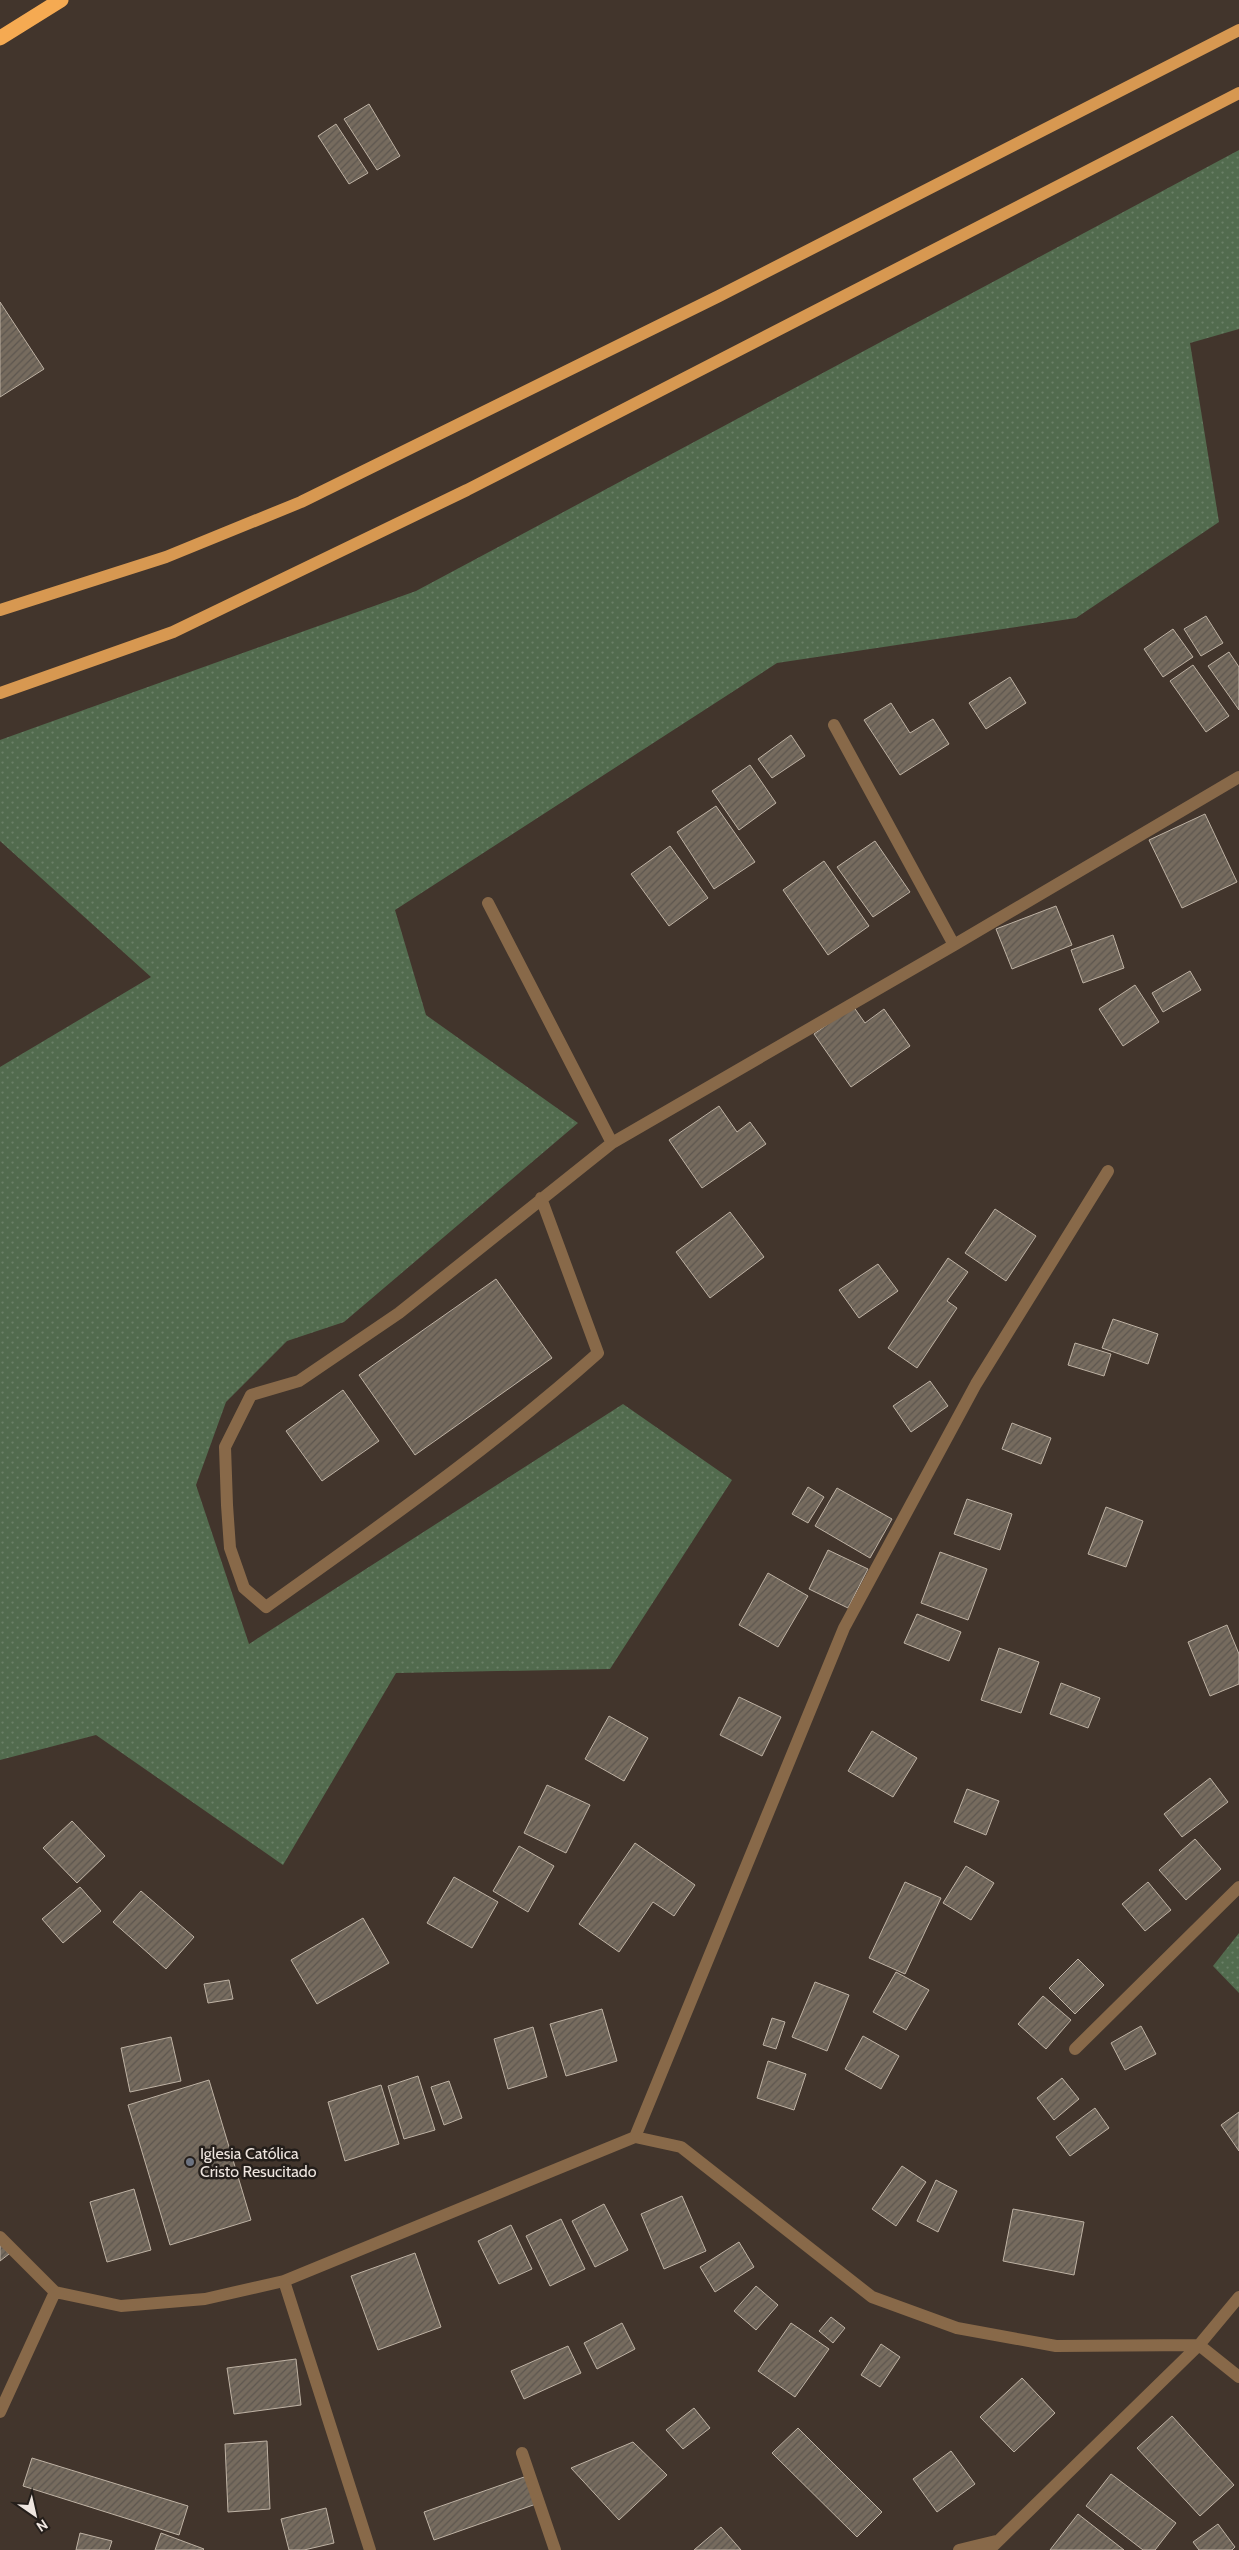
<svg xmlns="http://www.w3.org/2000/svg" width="1239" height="2550" viewBox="0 0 1239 2550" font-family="Cabin,sans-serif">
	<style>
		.grass { fill: url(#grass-dots) }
		.building { fill: url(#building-hatch); stroke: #beb2a4 }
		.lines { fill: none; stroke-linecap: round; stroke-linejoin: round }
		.minor { stroke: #886949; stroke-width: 12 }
		.major { stroke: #d79851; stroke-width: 12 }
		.highway { stroke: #f5aa52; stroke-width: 15 }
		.worship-dot { fill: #6b7280; stroke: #241e1a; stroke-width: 2 }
		.labels { text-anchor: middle; stroke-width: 5; stroke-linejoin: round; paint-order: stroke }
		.poi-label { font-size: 16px; fill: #efe6e0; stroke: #241e1a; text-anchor: start }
	</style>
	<defs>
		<pattern id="grass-dots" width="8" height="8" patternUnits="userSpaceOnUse" patternTransform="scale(1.25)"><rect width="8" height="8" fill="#526b4e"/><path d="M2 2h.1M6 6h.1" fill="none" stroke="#6b8067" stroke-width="1.8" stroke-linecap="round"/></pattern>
		<pattern id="building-hatch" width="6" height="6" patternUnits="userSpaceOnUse" patternTransform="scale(1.25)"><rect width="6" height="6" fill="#766b5e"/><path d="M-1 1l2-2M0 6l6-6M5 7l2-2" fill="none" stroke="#5d564f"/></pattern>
	</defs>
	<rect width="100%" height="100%" fill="#42352c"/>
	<!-- grass -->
	<path class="grass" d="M1239 150V329L1190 343 1219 522 1076 618 777 663 395 910 426 1015 578 1123 344 1322 287 1341 226 1402 196 1485 249 1644 623 1404 732 1480 610 1669 396 1673 283 1865 96 1735 0 1760V1067L151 977 0 841V740L416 591Z
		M1239 1933V1993L1213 1966Z"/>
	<!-- building -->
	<path class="building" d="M369 104 400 156 377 170 344 119Z
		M336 124 368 173 349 184 318 136Z
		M0 302 44 369 0 397Z
		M1206 616 1223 643 1201 656 1184 629Z
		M1173 629 1193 657 1163 677 1144 649Z
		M1229 652 1239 667V710L1208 666Z
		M1193 665 1229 716 1206 732 1170 681Z
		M1010 677 1026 703 986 729 969 703Z
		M891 703 910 733 933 719 949 744 900 775 864 720Z
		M791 735 805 756 772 778 758 759Z
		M750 765 776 803 739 830 712 791Z
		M716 806 755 862 714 889 677 832Z
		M1205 814 1237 882 1182 908 1149 840Z
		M875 841 910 892 873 917 837 867Z
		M670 846 708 898 669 926 631 874Z
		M824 861 869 926 828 955 783 890Z
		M1056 906 1072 945 1012 969 996 929Z
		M1113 935 1124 968 1083 983 1071 950Z
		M1190 971 1201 990 1163 1012 1152 993Z
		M1135 985 1159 1022 1123 1046 1099 1009Z
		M853 1006 865 1023 884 1009 910 1046 851 1087 814 1034Z
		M719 1106 737 1132 750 1122 766 1144 702 1188 669 1140Z
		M995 1209 1036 1236 1006 1281 965 1253Z
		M730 1212 764 1257 710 1298 676 1252Z
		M948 1258 968 1272 947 1301 957 1308 917 1368 888 1348Z
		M878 1264 898 1291 859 1318 839 1290Z
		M496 1279 552 1358 415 1455 359 1375Z
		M1113 1319 1158 1334 1148 1364 1102 1348Z
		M1075 1343 1111 1354 1104 1376 1068 1365Z
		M930 1381 948 1406 911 1432 893 1406Z
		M343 1390 379 1441 322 1481 286 1431Z
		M1012 1423 1051 1438 1041 1464 1002 1449Z
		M808 1487 824 1497 808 1523 792 1514Z
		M837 1488 892 1519 870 1558 815 1526Z
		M967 1499 1012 1514 1000 1550 954 1534Z
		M1106 1507 1143 1521 1126 1567 1088 1554Z
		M828 1550 868 1569 848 1608 809 1589Z
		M940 1552 987 1569 968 1620 921 1603Z
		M768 1573 808 1596 778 1647 739 1625Z
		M917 1614 961 1632 949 1661 904 1643Z
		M1227 1625 1239 1654V1684L1210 1696 1188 1642Z
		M999 1648 1039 1662 1021 1713 981 1700Z
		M1061 1683 1100 1698 1088 1728 1050 1714Z
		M739 1697 781 1717 762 1756 720 1735Z
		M609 1716 648 1738 624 1781 585 1759Z
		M872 1731 917 1758 893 1797 848 1771Z
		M1210 1778 1228 1802 1182 1837 1164 1814Z
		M547 1785 590 1805 566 1853 524 1833Z
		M967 1789 999 1801 986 1835 954 1822Z
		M72 1821 105 1856 77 1883 43 1848Z
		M1195 1839 1221 1869 1186 1900 1159 1870Z
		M635 1843 695 1885 674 1916 653 1902 619 1952 579 1924Z
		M519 1846 554 1866 528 1912 493 1891Z
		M966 1866 994 1883 971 1920 943 1903Z
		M454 1877 498 1902 472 1948 427 1923Z
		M905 1882 941 1898 905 1974 869 1958Z
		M1148 1882 1171 1910 1145 1931 1122 1904Z
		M80 1887 101 1911 63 1943 42 1919Z
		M141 1891 194 1937 166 1969 113 1922Z
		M363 1918 389 1963 317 2004 291 1960Z
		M1078 1959 1104 1985 1075 2014 1049 1988Z
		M896 1972 929 1990 906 2030 873 2012Z
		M229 1980 233 1999 208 2003 204 1984Z
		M815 1982 849 1995 827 2051 792 2037Z
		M1043 1996 1071 2020 1046 2049 1018 2024Z
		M602 2009 617 2061 566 2076 550 2024Z
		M772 2018 785 2022 776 2049 763 2045Z
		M1141 2026 1156 2054 1125 2070 1111 2043Z
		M533 2027 547 2077 508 2089 494 2039Z
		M863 2036 899 2056 881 2089 845 2069Z
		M171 2037 181 2081 130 2092 121 2048Z
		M768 2061 806 2074 794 2110 757 2098Z
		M418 2076 435 2130 404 2139 388 2086Z
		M1062 2078 1079 2099 1054 2120 1037 2098Z
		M209 2080 251 2220 170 2245 128 2105Z
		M449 2081 462 2118 444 2125 431 2087Z
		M381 2085 399 2144 345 2161 328 2102Z
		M1095 2108 1109 2128 1070 2156 1056 2137Z
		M1239 2112V2151L1221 2125Z
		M902 2166 926 2182 896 2226 872 2209Z
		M936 2180 957 2191 938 2232 917 2221Z
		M134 2189 151 2250 107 2262 90 2202Z
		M682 2196 706 2251 664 2269 641 2214Z
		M604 2204 628 2250 595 2267 572 2221Z
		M1013 2209 1084 2222 1074 2275 1003 2261Z
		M561 2219 585 2269 550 2286 526 2236Z
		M511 2225 532 2269 499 2284 478 2241Z
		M739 2242 754 2267 715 2292 700 2267Z
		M0 2243 9 2254 0 2261Z
		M415 2253 441 2327 378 2350 351 2276Z
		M756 2286 778 2305 756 2330 734 2311Z
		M831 2317 845 2328 833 2343 819 2331Z
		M622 2323 635 2349 597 2369 584 2343Z
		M791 2323 829 2349 795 2397 758 2371Z
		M881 2344 900 2357 880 2387 861 2375Z
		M568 2346 581 2373 524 2399 511 2371Z
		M296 2359 301 2405 234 2414 227 2368Z
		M1022 2378 1055 2413 1014 2452 980 2417Z
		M694 2408 710 2428 683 2449 666 2430Z
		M1172 2416 1234 2485 1200 2516 1137 2448Z
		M798 2428 882 2512 857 2537 772 2453Z
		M267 2441 270 2509 228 2512 225 2444Z
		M633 2442 667 2475 619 2520 571 2468Z
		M951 2451 975 2484 937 2512 913 2479Z
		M32 2458 188 2506 179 2535 23 2486Z
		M1111 2474 1176 2523 1155 2550H1143L1086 2506Z
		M527 2476 536 2504 434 2540 424 2512Z
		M326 2508 334 2543 304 2550H289L281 2519Z
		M1078 2514 1124 2550H1050Z
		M1218 2524 1235 2547 1232 2550H1199L1193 2542Z
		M721 2527 741 2550H694Z
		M80 2533 112 2541 109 2550H76Z
		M161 2533 204 2549 203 2550H155Z"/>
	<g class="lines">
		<!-- minor -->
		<path class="minor" d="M834 725 954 945
			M488 903 612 1143
			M541 1198 598 1353C494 1446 379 1526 266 1607L244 1588 230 1548 227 1505 225 1447 251 1395 299 1381 399 1313 612 1143 954 945 1239 777
			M1075 2049 1239 1887
			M635 2137 844 1628 976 1384 1108 1171
			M0 2237 55 2292 121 2306 205 2299 284 2281 635 2137 681 2147 872 2297 957 2328 1056 2346 1199 2345 1239 2377
			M284 2281 370 2550
			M0 2412 55 2292
			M522 2453 555 2550
			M959 2550 996 2541
			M989 2550 1199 2345 1239 2297"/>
		<!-- major -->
		<path class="major" d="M0 610 166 557 301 502 719 296 1239 30
			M0 693 173 632 467 490 1239 93"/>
		<!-- highway -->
		<path class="highway" d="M0 38 61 0"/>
	</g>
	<!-- markers -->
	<circle class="worship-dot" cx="190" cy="2162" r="5"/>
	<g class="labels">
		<!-- poi labels -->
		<g class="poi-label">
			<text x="200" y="2159">Iglesia Católica<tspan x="200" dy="18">Cristo Resucitado</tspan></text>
		</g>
	</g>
	<!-- north arrow -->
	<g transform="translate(35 2515) rotate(146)" stroke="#241e1a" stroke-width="4" paint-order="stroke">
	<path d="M0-4L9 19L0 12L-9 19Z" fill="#efe6e0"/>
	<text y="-8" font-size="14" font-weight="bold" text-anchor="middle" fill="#efe6e0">N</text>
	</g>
</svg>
